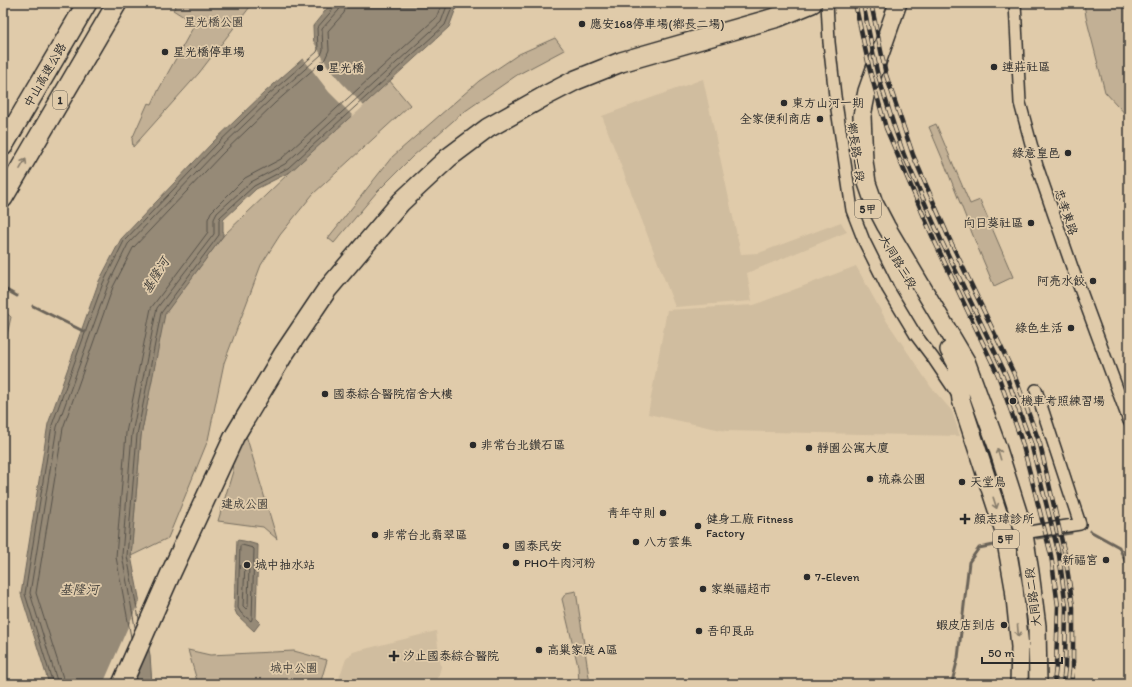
<svg xmlns="http://www.w3.org/2000/svg" width="1132" height="687" viewBox="0 0 1132 687" font-family="Itim,'LXGW WenKai TC',sans-serif">
	<style>
		.built { fill: #d0bd9f }
		.green { fill: #c2b095; stroke: #766e60 }
		.water { fill: #968a77; stroke: #6b6459 }
		.pier { fill: #e0cbaa }
		.lines { fill: none; stroke-linecap: round; stroke-linejoin: round }
		.shore { stroke: #565149; stroke-width: 1 }
		.stream { stroke: #6b6459; stroke-width: 3 }
		.street-casing { stroke: #2b2b2b; stroke-width: 14 }
		.primary-casing { stroke: #2b2b2b; stroke-width: 20 }
		.highway-casing { stroke: #2b2b2b; stroke-width: 22 }
		.street { stroke: #e0cbaa; stroke-width: 11 }
		.primary { stroke: #e0cbaa; stroke-width: 17 }
		.highway { stroke: #e0cbaa; stroke-width: 19 }
		.rail-casing { stroke: #2b2b2b; stroke-width: 4.5 }
		.rail { stroke: #e0cbaa; stroke-width: 3; stroke-dasharray: 9; stroke-linecap: butt }
		.oneway { stroke: #867b6a }
		.poi-dot { fill: #2b2b2b; stroke: #e0cbaa; stroke-width: 1.5 }
		.labels { text-anchor: middle; stroke-width: 3.5; stroke-linejoin: round; paint-order: stroke }
		.shield { fill: #e0cbaa; stroke: #615b51; stroke-width: 1 }
		.shield-label { font-size: 11px; font-weight: bold; fill: #2b2b2b }
		.park-label { font-size: 12px; fill: #423f3b; stroke: #e0cbaa }
		.poi-label { font-size: 12px; fill: #2b2b2b; stroke: #e0cbaa; text-anchor: start }
		.street-label { font-size: 12px; fill: #2b2b2b; stroke: #e0cbaa }
		.water-label { font-size: 13px; font-style: italic; fill: #403e3a; stroke: #e0cbaa }
	</style>
	<rect width="100%" height="100%" fill="#e0cbaa"/>
	<filter id="ink" filterUnits="userSpaceOnUse"><feTurbulence type="fractalNoise" baseFrequency=".025" numOctaves="2"/><feDisplacementMap in="SourceGraphic" scale="8" xChannelSelector="R" yChannelSelector="G"/><feConvolveMatrix kernelMatrix="1 2 1 2 8 2 1 2 1" color-interpolation-filters="sRGB"/></filter>
	<g filter="url(#ink)">
		<!-- built -->
		<path class="built" d="M703 79 741 254 759 253 841 222 847 232 747 273 752 301 675 307 602 116Z
			M856 266 886 320 931 387 952 411 960 436 726 431 648 414 667 310 754 305Z
			M436 631 441 667 436 684H337L346 659 353 652Z"/>
		<!-- green -->
		<path class="green" d="M178 3H253L199 73 133 147 132 139 148 103 152 104 159 89 195 24 173 10Z
			M1084 3H1129V118L1105 92 1086 17Z
			M555 38 564 50 517 75 461 114 413 156 376 193 334 243 328 238 392 157 479 81 519 54Z
			M389 80 410 105 313 194 280 235 261 265 224 363 208 440 168 538 131 556 141 436 164 314 223 236 290 172Z
			M936 124 970 204 980 200 1013 277 994 286C971 234 952 179 929 127Z
			M3 310 11 317 3 353Z
			M246 435 277 539 263 527 218 521 233 471 232 461Z
			M576 591 590 684H579L578 666 562 599 566 593Z
			M188 650 210 655 294 651 327 660 320 684H198Z"/>
		<!-- water -->
		<path class="water" d="M334 3H458L449 27 290 172 256 189 223 220V236L165 314 141 436 131 556 150 655 152 684H49L21 594 48 424 99 281 121 239 212 143 265 92 314 49 313 26 329 6Z
			M237 540 244 541 258 545 256 619 260 623 254 631 237 615 234 608Z"/>
		<!-- pier -->
		<path class="pier" d="M312 39 327 65 341 82 364 106 353 116 329 92 302 57 312 48Z
			M141 597 148 636 127 684H103Z"/>
		<g class="lines">
			<!-- shore -->
			<path class="shore" d="M242 545 253 548 254 549 252 619 251 621 241 613 238 608 240 546Z
				M247 562 249 564 248 607 246 609 243 606 245 564Z
				M139 619 127 556 137 435 161 313 219 235V220L220 217 254 186 288 168 445 25 454 3
				M135 627 122 555 132 434 156 312 157 308 214 234V219L217 213 251 182 285 164 441 22 448 3
				M131 637 116 557 126 433 151 308 208 232V219L211 212 245 178 281 159 436 18 442 3
				M53 684 25 594 52 425 103 283 124 241 215 146 268 95 317 52 318 49 317 28 335 7 336 3
				M58 684 30 593 57 427 108 285 128 244 219 149 271 99 321 55 323 50 322 29 339 10 341 3
				M64 684 63 678 36 593 63 428 113 287 133 248 223 153 275 103 325 59 329 50 328 31 344 13 347 3"/>
			<!-- stream -->
			<path class="stream" d="M3 288 17 296
				M33 306 85 332
				M1090 531 1119 547 1129 570
				M1037 538 1071 533
				M950 684 952 682 958 658 969 562 979 548 994 545"/>
			<!-- street casing -->
			<g class="street-casing">
				<path id="street" d="M827 3 829 42 835 96 852 210 864 241 888 289 915 334 933 358 958 395
					M1015 3 1020 103 1037 166 1072 267 1129 421
					M1023 533 1080 524 1036 390"/>
			</g>
			<!-- primary casing -->
			<g class="primary-casing">
				<path id="primary" d="M898 3 867 91 862 116 864 161 867 183 874 203 886 226 966 361 997 446 1023 528 1030 572 1037 626 1038 684
					M949 350 956 363 961 400 1004 531 1014 588 1020 647 1019 684"/>
			</g>
			<!-- highway casing -->
			<g class="highway-casing">
				<path id="highway" d="M3 146 87 3
					M3 198 117 3
					M122 684 170 575 234 437 283 355 326 291 401 202 448 158 488 128 545 96 576 80 621 62 778 17 812 3"/>
			</g>
			<!-- street -->
			<use href="#street" class="street"/>
			<!-- primary -->
			<use href="#primary" class="primary"/>
			<!-- highway -->
			<use href="#highway" class="highway"/>
			<!-- rail casing -->
			<g class="rail-casing">
				<path id="rail" d="M855 3 870 71 886 128 934 240 998 375 1022 442 1051 555 1058 606 1056 666 1054 684
					M863 3 877 72 894 126 904 155 941 240 1006 375 1031 443 1059 555 1066 607 1065 667 1063 684
					M871 3 886 75 913 155 949 238 1014 374 1040 444 1065 555 1073 607V668L1071 684"/>
			</g>
			<!-- rail -->
			<use href="#rail" class="rail"/>
		</g>
		<!-- one-way arrows -->
		<defs><path id="oneway-shaft" d="M-6 0H5M1.5-3L5.5 0L1.5 3" fill="none" stroke-width="1.6" stroke-linecap="round" stroke-linejoin="round"/></defs>
		<g class="oneway">
			<use href="#oneway-shaft" transform="translate(23 164) rotate(-60)"/>
			<use href="#oneway-shaft" transform="translate(999 454) rotate(-107)"/>
			<use href="#oneway-shaft" transform="translate(995 503) rotate(72)"/>
			<use href="#oneway-shaft" transform="translate(1018 631) rotate(85)"/>
		</g>
	</g>
	<!-- markers -->
	<g class="poi-dot">
		<circle cx="582" cy="24" r="4"/>
		<circle cx="165" cy="52" r="4"/>
		<circle cx="994" cy="67" r="4"/>
		<circle cx="320" cy="68" r="4"/>
		<circle cx="784" cy="103" r="4"/>
		<circle cx="820" cy="119" r="4"/>
		<circle cx="1068" cy="153" r="4"/>
		<circle cx="1031" cy="223" r="4"/>
		<circle cx="1093" cy="281" r="4"/>
		<circle cx="1071" cy="328" r="4"/>
		<circle cx="325" cy="394" r="4"/>
		<circle cx="1013" cy="401" r="4"/>
		<circle cx="473" cy="445" r="4"/>
		<circle cx="809" cy="448" r="4"/>
		<circle cx="870" cy="479" r="4"/>
		<circle cx="962" cy="482" r="4"/>
		<circle cx="663" cy="513" r="4"/>
		<path d="M963 513h4v4h4v4h-4v4h-4v-4h-4v-4h4z"/>
		<circle cx="698" cy="526" r="4"/>
		<circle cx="375" cy="535" r="4"/>
		<circle cx="636" cy="542" r="4"/>
		<circle cx="506" cy="546" r="4"/>
		<circle cx="1106" cy="560" r="4"/>
		<circle cx="516" cy="563" r="4"/>
		<circle cx="247" cy="565" r="4"/>
		<circle cx="807" cy="577" r="4"/>
		<circle cx="703" cy="589" r="4"/>
		<circle cx="1004" cy="625" r="4"/>
		<circle cx="699" cy="631" r="4"/>
		<circle cx="539" cy="650" r="4"/>
		<path d="M392 650h4v4h4v4h-4v4h-4v-4h-4v-4h4z"/>
	</g>
	<g class="labels">
		<!-- shield labels -->
		<g class="shield">
			<rect x="53" y="91" width="14" height="18" rx="3"/>
			<rect x="855" y="200" width="26" height="18" rx="3"/>
			<rect x="993" y="530" width="26" height="18" rx="3"/>
		</g>
		<g class="shield-label">
			<text x="60" y="104">1</text>
			<text x="868" y="213">5甲</text>
			<text x="1006" y="543">5甲</text>
		</g>
		<!-- park labels -->
		<g class="park-label">
			<text x="214" y="26">星光橋公園</text>
			<text x="245" y="508">建成公園</text>
			<text x="294" y="672">城中公園</text>
		</g>
		<!-- poi labels -->
		<g class="poi-label">
			<text x="590" y="28">應安168停車場(鄉長二場)</text>
			<text x="173" y="56">星光橋停車場</text>
			<text x="1002" y="71">連莊社區</text>
			<text x="328" y="72">星光橋</text>
			<text x="792" y="107">東方山河一期</text>
			<text x="812" y="123" text-anchor="end">全家便利商店</text>
			<text x="1060" y="157" text-anchor="end">綠意皇邑</text>
			<text x="1023" y="227" text-anchor="end">向日葵社區</text>
			<text x="1085" y="285" text-anchor="end">阿亮水餃</text>
			<text x="1063" y="332" text-anchor="end">綠色生活</text>
			<text x="333" y="398">國泰綜合醫院宿舍大樓</text>
			<text x="1021" y="405">機車考照練習場</text>
			<text x="481" y="449">非常台北鑽石區</text>
			<text x="817" y="452">靜園公寓大廈</text>
			<text x="878" y="483">琉森公園</text>
			<text x="970" y="486">天堂鳥</text>
			<text x="655" y="517" text-anchor="end">青年守則</text>
			<text x="706" y="523">健身工廠 Fitness<tspan x="706" dy="14">Factory</tspan></text>
			<text x="974" y="523">顏志瑋診所</text>
			<text x="383" y="539">非常台北翡翠區</text>
			<text x="644" y="546">八方雲集</text>
			<text x="514" y="550">國泰民安</text>
			<text x="1098" y="564" text-anchor="end">新福宮</text>
			<text x="524" y="567">PHO牛肉河粉</text>
			<text x="255" y="569">城中抽水站</text>
			<text x="815" y="581">7-Eleven</text>
			<text x="711" y="593">家樂福超市</text>
			<text x="996" y="629" text-anchor="end">蝦皮店到店</text>
			<text x="707" y="635">吾印良品</text>
			<text x="547" y="654">高巢家庭 A區</text>
			<text x="403" y="660">汐止國泰綜合醫院</text>
		</g>
		<!-- street labels -->
		<g class="street-label">
			<text transform="translate(45 75) rotate(-60)" y="4">中山高速公路</text>
			<text transform="translate(856 152) rotate(82)" y="4">鄉長路一段</text>
			<text transform="translate(1066 212) rotate(71)" y="4">忠孝東路</text>
			<text transform="translate(898 262) rotate(59)" y="4">大同路三段</text>
			<text transform="translate(1033 597) rotate(-97)" y="4">大同路二段</text>
		</g>
		<!-- water labels -->
		<g class="water-label">
			<text transform="translate(155 275) rotate(-58)" y="5">基隆河</text>
			<text x="79" y="594">基隆河</text>
		</g>
	</g>
	<!-- margin -->
	<rect width="1132" height="687" fill="none" stroke="#e0cbaa" stroke-width="16"/>
	<rect x="8" y="8" width="1116" height="671" fill="none" stroke="#2b2b2b" stroke-width="1.5" filter="url(#ink)"/>
	<!-- scale -->
	<path d="M982 657v6h80v-6" fill="none" stroke="#2b2b2b" stroke-width="2"/>
	<text x="988" y="657" font-size="12" fill="#2b2b2b" stroke="#e0cbaa" stroke-width="3" paint-order="stroke">50 m</text>
</svg>
